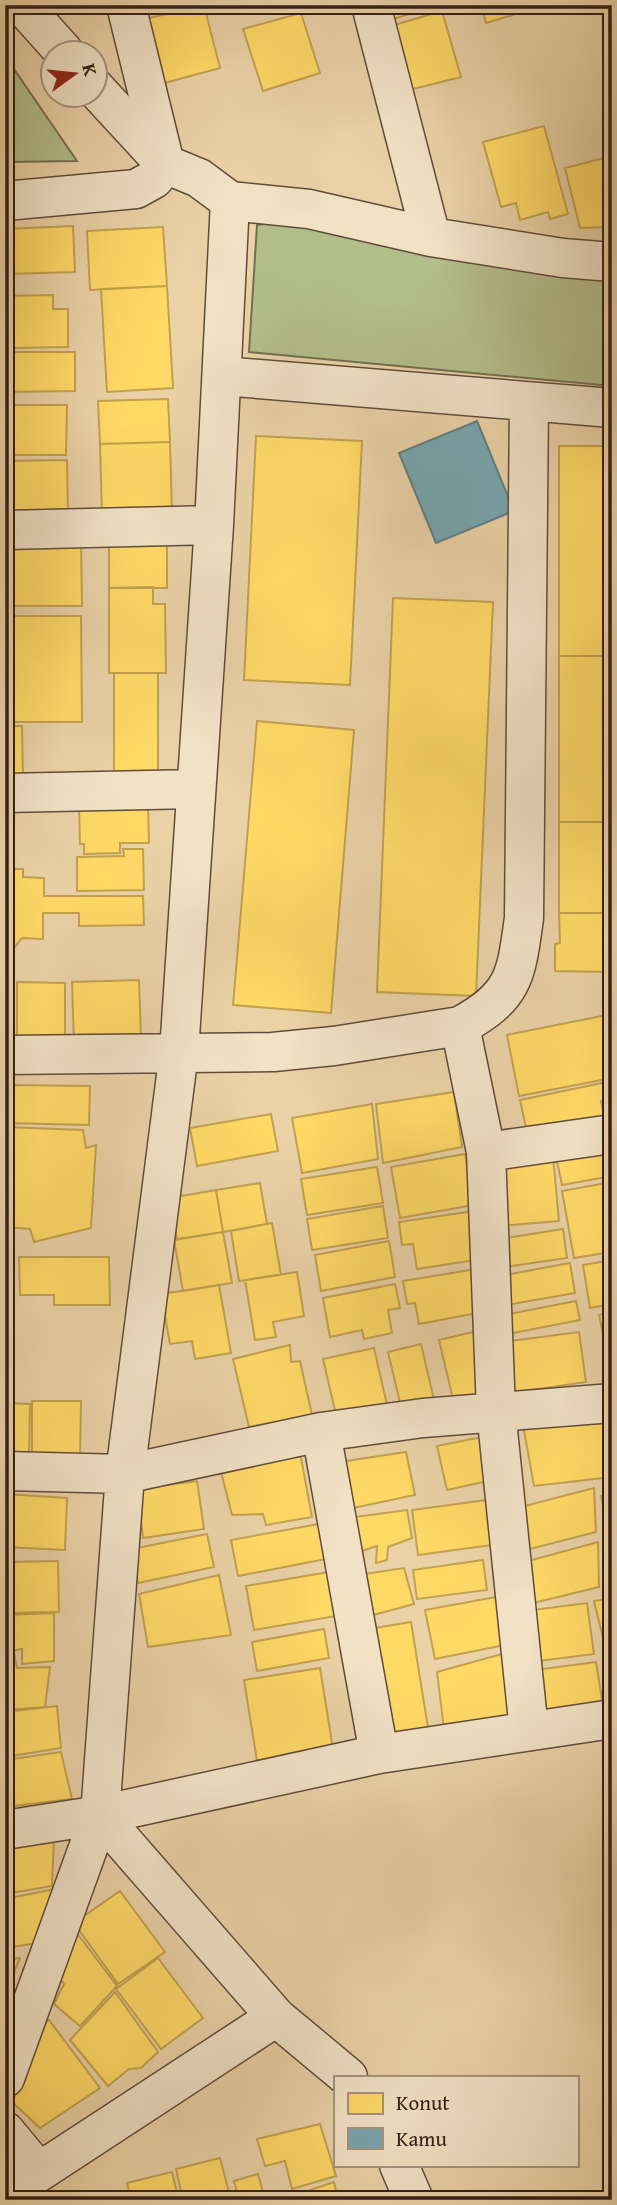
<svg xmlns="http://www.w3.org/2000/svg" width="617" height="2205" viewBox="0 0 617 2205" font-family="'Gentium Book Plus',serif">
	<style>
		.green { fill: #b2bd8a; stroke: #726e51; stroke-width: 2 }
		.homes { fill: #ffd966; stroke: #c2a14f; stroke-width: 2 }
		.public { fill: #76a5af; stroke: #627d82; stroke-width: 2 }
		.lines { fill: none; stroke-linecap: round; stroke-linejoin: round }
		.minor-casing { stroke: #614c3c; stroke-width: 41 }
		.minor { stroke: #f1e1c5; stroke-width: 38 }
	</style>
	<rect width="100%" height="100%" fill="#ead1a6"/>
	<filter id="stains"><feTurbulence type="fractalNoise" baseFrequency=".00286" numOctaves="4"/><feColorMatrix values="0 0 0 0 .2 0 0 0 0 .09 0 0 0 0 .02 0 0 0 .5 -.17"/></filter>
	<radialGradient id="worn" r=".72"><stop offset=".6" stop-color="#630" stop-opacity="0"/><stop offset="1" stop-color="#630" stop-opacity=".3"/></radialGradient>
	<!-- green -->
	<path class="green" d="M5 56 77 161 5 162Z
		M292 220 612 278V386L249 352 257 225Z"/>
	<!-- homes -->
	<path class="homes" d="M204 5 220 68 157 85 141 20Z
		M235 5H267L238 14Z
		M271 5H300L301 7 274 14Z
		M386 5H439L390 20Z
		M481 5H546L486 23Z
		M442 11 461 77 409 90 391 26Z
		M301 13 320 73 263 91 243 29Z
		M544 126 568 214 550 219 548 212 520 220 516 203 501 207 483 142Z
		M612 156V227L580 228 565 168Z
		M73 226 75 272 5 274V229Z
		M163 227 167 286 90 290 87 231Z
		M167 286 173 388 107 392 101 289Z
		M53 295V309H68V347L11 348V326H5V296Z
		M5 334 7 352H75V391L5 392Z
		M168 399 170 442 100 444 98 401Z
		M5 405H67L66 455H5Z
		M256 436 362 441 350 685 244 680Z
		M170 442 172 513 102 516 100 444Z
		M559 446H612V656H559Z
		M67 460 68 515 5 517V461Z
		M81 537 82 606H5V538Z
		M109 537H167V588H109Z
		M153 587V604H165L166 673H109V588Z
		M393 598 493 602 476 996 377 992Z
		M5 616H81L82 722H5Z
		M559 656H612V822H559Z
		M114 673H158V777H114Z
		M257 721 354 730 331 1013 233 1005Z
		M5 726H22L23 781H5Z
		M5 802H10L9 862 5 863Z
		M148 806 149 843H120V853L84 854V844H80L79 807Z
		M559 822H612V913H559Z
		M123 849H143L144 890 77 891V857L124 856Z
		M5 869H23V877L44 878V896H143L144 925 79 926V913H43V939L22 938 5 959Z
		M559 913H612V972L555 971V944L560 943Z
		M139 980 141 1039 74 1042 72 982Z
		M17 982 65 983V1042H17Z
		M612 1014V1078L519 1096 507 1035Z
		M607 1082 611 1099 601 1101 606 1125 529 1141 520 1100Z
		M7 1085 90 1086 89 1125 7 1123Z
		M454 1092 462 1147 383 1163 376 1104Z
		M372 1104 378 1159 302 1173 292 1118Z
		M271 1114 278 1151 197 1166 190 1128Z
		M5 1127 83 1130 86 1148 96 1145 91 1228 34 1242 30 1229 7 1227Z
		M612 1142V1176L562 1185 555 1152Z
		M465 1154 474 1205 400 1218 391 1167Z
		M553 1156 559 1221 500 1226 494 1162Z
		M377 1167 383 1203 307 1215 301 1179Z
		M612 1182V1252L574 1258 562 1191Z
		M260 1183 267 1224 223 1232 216 1190Z
		M216 1190 223 1232 177 1239 170 1198Z
		M383 1206 388 1238 312 1250 307 1219Z
		M474 1211 482 1259 417 1269 413 1244 402 1245 399 1222Z
		M272 1223 281 1275 239 1281 231 1231Z
		M563 1229 567 1258 498 1268 494 1240Z
		M223 1232 232 1283 183 1291 174 1240Z
		M389 1241 395 1277 321 1291 315 1255Z
		M19 1257H109L110 1305H54V1295H20Z
		M612 1260V1304L590 1308 583 1265Z
		M570 1263 575 1293 506 1305 500 1276Z
		M476 1269 483 1312 419 1324 415 1303 407 1304 403 1281Z
		M297 1272 304 1316 273 1322 276 1337 255 1340 245 1280Z
		M395 1284 400 1308 388 1310 392 1333 364 1339 362 1330 330 1337 323 1298Z
		M219 1285 231 1353 195 1359 192 1341 170 1344 161 1294Z
		M576 1301 580 1320 503 1335 499 1316Z
		M612 1312V1378L599 1315Z
		M473 1332 487 1391 453 1399 439 1340Z
		M579 1332 586 1382 511 1393 503 1342Z
		M421 1344 435 1404 402 1411 388 1352Z
		M290 1345 291 1362 300 1361 312 1415 249 1427 233 1359Z
		M374 1348 388 1409 337 1419 323 1359Z
		M32 1401H81L80 1457 32 1456Z
		M5 1403 30 1404 29 1458H5Z
		M612 1409V1477L534 1486 522 1419Z
		M487 1436 496 1479 447 1490 437 1446Z
		M300 1452 312 1517 266 1525 263 1514 232 1515 220 1468Z
		M406 1452 415 1495 348 1509 333 1463Z
		M197 1481 204 1529 143 1538 137 1489Z
		M594 1488 596 1532 518 1552 517 1508Z
		M612 1493V1549L601 1496Z
		M5 1494 67 1498 65 1550 5 1547Z
		M487 1500 492 1545 418 1555 412 1510Z
		M407 1510 412 1538 388 1547 387 1560 376 1563 377 1546 356 1553 347 1518Z
		M319 1524 326 1559 238 1576 231 1540Z
		M207 1534 214 1567 138 1583 132 1549Z
		M598 1542 599 1587 521 1606V1563Z
		M483 1560 487 1590 417 1599 413 1570Z
		M58 1561 59 1612 5 1613V1562Z
		M404 1568 414 1604 366 1617 358 1575Z
		M329 1572 336 1616 254 1630 246 1586Z
		M219 1575 231 1635 148 1647 139 1594Z
		M496 1597 505 1645 435 1659 425 1610Z
		M612 1598V1675L594 1601Z
		M587 1603 594 1654 524 1663 517 1612Z
		M54 1613V1661L22 1664V1649L5 1652V1615Z
		M411 1622 429 1734 386 1740 369 1629Z
		M324 1629 329 1658 257 1671 252 1642Z
		M14 1653 17 1668 50 1667 45 1707 5 1710V1654Z
		M502 1654 519 1730 445 1737 437 1672Z
		M596 1662 604 1712 534 1722 527 1671Z
		M320 1668 333 1749 257 1761 244 1680Z
		M57 1706 61 1748 5 1757V1712Z
		M61 1752 72 1799 5 1807V1760Z
		M54 1839 52 1886 5 1894V1846Z
		M55 1889 38 1943 5 1948V1899Z
		M120 1891 165 1952 118 1984 74 1923Z
		M76 1932 117 1986 80 2026 54 2004 64 1984 55 1971Z
		M20 1958 5 1994V1960Z
		M158 1958 203 2018 161 2049 116 1989Z
		M115 1992 158 2052 141 2068 129 2069 108 2086 70 2040Z
		M49 2020 100 2088 40 2128 12 2102 38 2044 34 2026Z
		M320 2124 336 2176 292 2189 285 2161 265 2166 257 2139Z
		M220 2158 231 2200H183L176 2169Z
		M172 2172 179 2200H131L127 2183Z
		M258 2174 265 2200H239L234 2181Z
		M334 2182 338 2200H280Z"/>
	<!-- public -->
	<path class="public" d="M477 421 514 511 436 543 399 453Z"/>
	<g class="lines">
		<!-- minor casing -->
		<g class="minor-casing">
			<path id="minor" d="M22 5 64 52
				M371 5 431 237
				M94 87 165 164 199 178 230 201 309 209 431 237 563 258 612 262
				M5 201 136 189 154 179 165 164 126 5
				M222 376 612 408
				M5 530 214 525
				M5 793 196 789
				M460 1026C515 996 516 976 524 918L529 402
				M5 1055 273 1052 334 1046 460 1026 486 1152 612 1134
				M486 1152 496 1411 529 1731
				M321 1432 379 1754
				M5 1471 125 1474 321 1432 423 1418 612 1403
				M100 1815 276 2017 348 2077
				M5 1830 100 1815 379 1754 612 1719
				M5 2078 100 1815 125 1474 179 1052 214 525 230 201
				M5 2131 39 2172 5 2193
				M399 2165 414 2200
				M39 2172 276 2017"/>
		</g>
		<!-- minor -->
		<use href="#minor" class="minor"/>
	</g>
	<!-- margin -->
	<rect width="617" height="2205" fill="none" stroke="#ead1a6" stroke-width="28"/>
	<rect x="7" y="7" width="603" height="2191" fill="none" stroke="#331f18" stroke-width="3.5"/>
	<rect x="14" y="14" width="589" height="2177" fill="none" stroke="#331f18" stroke-width="2"/>
	<!-- legend -->
	<rect x="334" y="2076" width="245" height="91" fill="#f1e1c5" stroke="#a59380" stroke-width="2"/>
	<rect x="348" y="2093" width="35" height="21" fill="#ffd966" stroke="#a59380" stroke-width="2"/>
	<text x="396" y="2110" font-size="21" fill="#331f18">Konut</text>
	<rect x="348" y="2128" width="35" height="21" fill="#76a5af" stroke="#a59380" stroke-width="2"/>
	<text x="396" y="2146" font-size="21" fill="#331f18">Kamu</text>
	<!-- north arrow -->
	<g transform="translate(74 74) rotate(75)"><circle r="33" fill="#f1e1c5" stroke="#a59380" stroke-width="2"/>
	<path d="M0-5L12 26L0 18L-12 26Z" fill="#8f2418"/>
	<text y="-10" font-size="19" font-weight="bold" text-anchor="middle" fill="#331f18">K</text>
	</g>
	<rect width="100%" height="100%" filter="url(#stains)"/>
	<rect width="100%" height="100%" fill="url(#worn)"/>
</svg>
